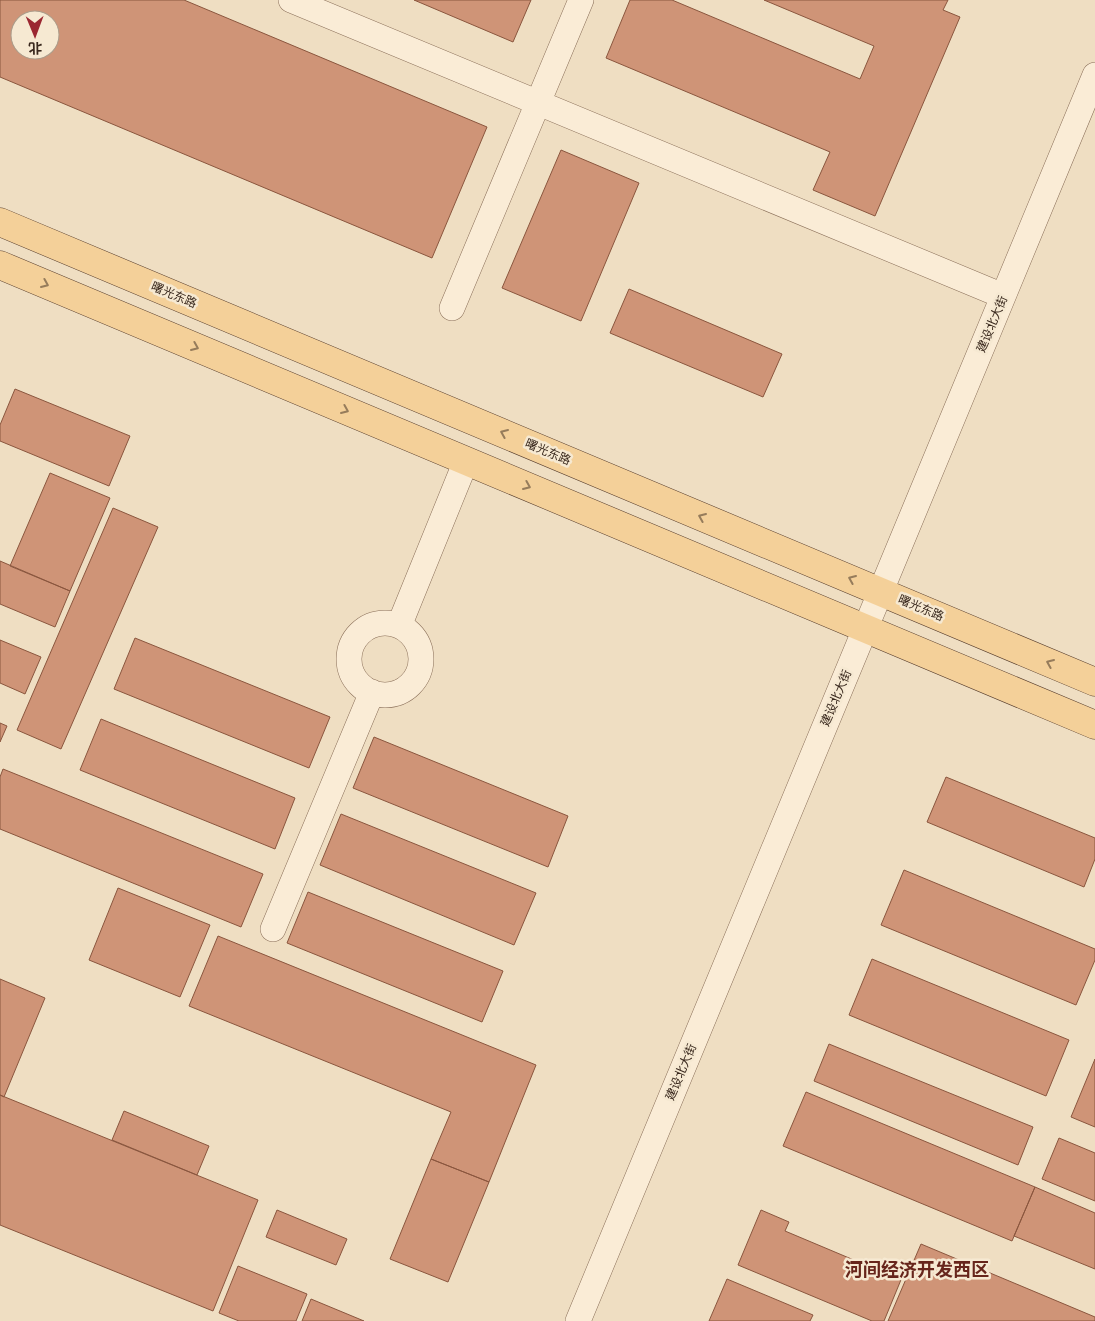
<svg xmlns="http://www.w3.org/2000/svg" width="1095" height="1321" viewBox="0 0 1095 1321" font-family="'Crimson Pro','Noto Sans SC',serif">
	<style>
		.building { fill: #cf9477; stroke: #8a563e; fill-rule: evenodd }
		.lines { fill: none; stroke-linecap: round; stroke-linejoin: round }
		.minor-casing { stroke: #8a6f59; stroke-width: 26 }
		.major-casing { stroke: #573d2d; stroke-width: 29 }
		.minor { stroke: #faecd6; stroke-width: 25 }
		.major { stroke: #f4d099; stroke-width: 28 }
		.oneway { stroke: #967c5b }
		.labels { text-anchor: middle; stroke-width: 5; stroke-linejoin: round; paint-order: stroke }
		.street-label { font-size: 12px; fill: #39281d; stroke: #f6e9d2 }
		.district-label { font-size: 18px; font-weight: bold; fill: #67251b; stroke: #f6e9d2 }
	</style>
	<rect width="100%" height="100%" fill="#efdec2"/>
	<!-- building -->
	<path class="building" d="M0 0H184L487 127 432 258 0 77ZM20 20H50V50H20Z
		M414 0H531L513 42Z
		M630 0H672L860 79 874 46 764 0H948L943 10 960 17 875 216 813 190 830 152 606 58Z
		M561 150 639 183 581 321 502 288Z
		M629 289 782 354 763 397 610 333Z
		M15 389 130 436 109 486 0 441V425Z
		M50 473 110 498 70 591 10 566Z
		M113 508 158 527 61 749 17 730Z
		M0 561 70 591 55 627 0 604Z
		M135 638 330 717 309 768 114 689Z
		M0 640 41 657 25 694 0 683Z
		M101 719 295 798 275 849 80 770Z
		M0 723 7 726 0 742Z
		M374 737 568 816 548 867 353 788Z
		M3 769 263 874 241 927 0 829V777Z
		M946 777 1095 838V859L1084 887 927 822Z
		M341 814 536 893 514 945 320 865Z
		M904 870 1095 949V960L1076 1005 881 925Z
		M118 888 210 925 180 997 89 960Z
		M308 892 503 971 482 1022 287 943Z
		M218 936 536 1065 489 1182 431 1159 451 1112 189 1006Z
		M872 959 1069 1040 1046 1096 849 1015Z
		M0 979 45 998 4 1097 0 1095Z
		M829 1044 1033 1127 1018 1165 814 1081Z
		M1095 1059V1127L1071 1117Z
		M806 1092 1035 1187 1012 1241 783 1146Z
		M0 1095 258 1200 213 1311 0 1225Z
		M124 1111 209 1146 197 1175 112 1140Z
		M1059 1138 1095 1153V1201L1042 1179Z
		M431 1159 489 1182 448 1282 390 1259Z
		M1035 1187 1095 1213V1269L1014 1236Z
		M277 1210 347 1239 336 1265 266 1237Z
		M761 1210 789 1222 785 1231 880 1271 884 1262 905 1270 884 1321H872L738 1265Z
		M921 1244 1095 1317V1321H888Z
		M238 1266 307 1294 296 1321H239L219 1313Z
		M727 1279 813 1315 810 1321H709Z
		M311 1299 364 1321H302Z"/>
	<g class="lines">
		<!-- minor casing -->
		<g class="minor-casing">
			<path id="minor" d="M291 0 1003 296
				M452 308 581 0
				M349 659a36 36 0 1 1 72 0a36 36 0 1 1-72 0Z
				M399 626 466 461
				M273 929 372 692
				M578 1321 1095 75"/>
		</g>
		<!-- major casing -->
		<g class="major-casing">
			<path id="major" d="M0 222 1095 682
				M0 265 1095 725"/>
		</g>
		<!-- minor -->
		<use href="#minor" class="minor"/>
		<!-- major -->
		<use href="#major" class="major"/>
	</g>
	<!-- one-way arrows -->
	<defs><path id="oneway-chevron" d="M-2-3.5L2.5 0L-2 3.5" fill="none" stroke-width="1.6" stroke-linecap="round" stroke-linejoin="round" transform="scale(1.25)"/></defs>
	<g class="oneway">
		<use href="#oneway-chevron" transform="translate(45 284) rotate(23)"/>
		<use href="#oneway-chevron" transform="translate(195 347) rotate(23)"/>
		<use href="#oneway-chevron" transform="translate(345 410) rotate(23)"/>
		<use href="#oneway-chevron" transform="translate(504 433) rotate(-157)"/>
		<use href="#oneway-chevron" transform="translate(527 486) rotate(23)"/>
		<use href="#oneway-chevron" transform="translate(702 517) rotate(-157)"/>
		<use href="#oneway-chevron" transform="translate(852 579) rotate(-157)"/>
		<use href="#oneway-chevron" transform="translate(1050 663) rotate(-157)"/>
	</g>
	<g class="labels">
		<!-- street labels -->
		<g class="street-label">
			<text transform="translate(174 295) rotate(23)" y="4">曙光东路</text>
			<text transform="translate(992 324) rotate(-67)" y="4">建设北大街</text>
			<text transform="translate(548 452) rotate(23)" y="4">曙光东路</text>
			<text transform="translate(921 608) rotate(23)" y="4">曙光东路</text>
			<text transform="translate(836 698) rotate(-67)" y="4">建设北大街</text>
			<text transform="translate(681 1072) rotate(-67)" y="4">建设北大街</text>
		</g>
		<!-- district labels -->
		<g class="district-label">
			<text x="917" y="1276">河间经济开发西区</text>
		</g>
	</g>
	<!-- north arrow -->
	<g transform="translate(35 35) rotate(179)"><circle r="24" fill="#f6e9d2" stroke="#aa9c8a"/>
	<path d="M0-4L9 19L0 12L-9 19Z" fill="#9b2731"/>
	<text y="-8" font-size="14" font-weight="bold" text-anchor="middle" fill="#39281d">北</text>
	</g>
</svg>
